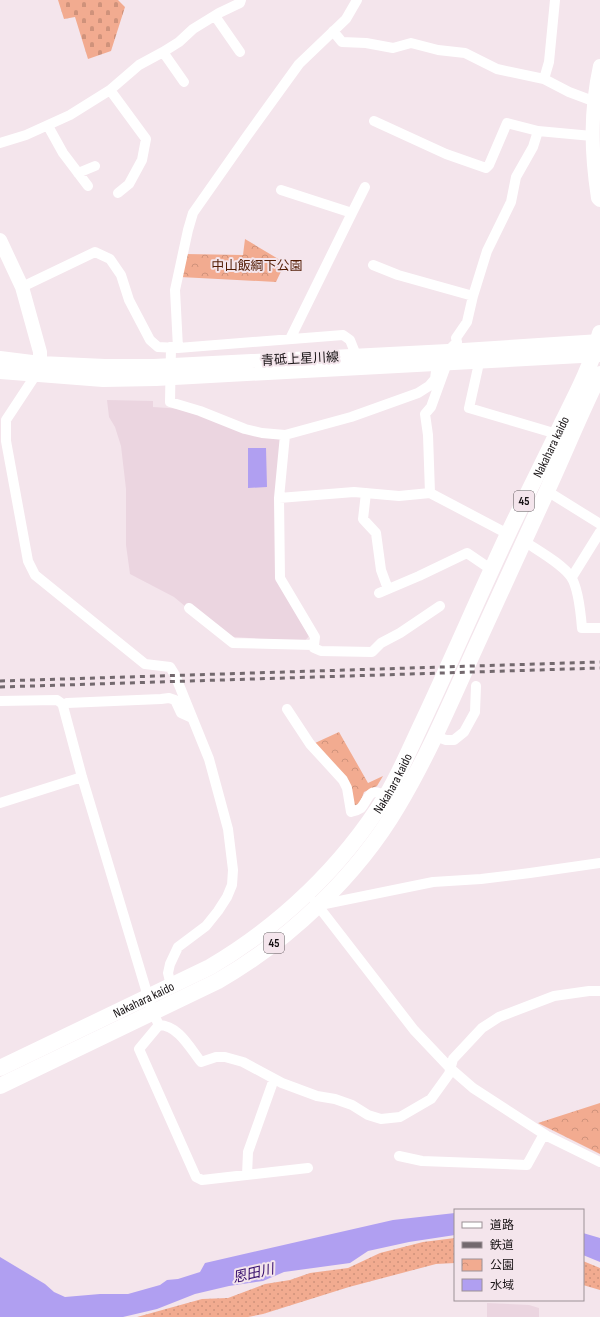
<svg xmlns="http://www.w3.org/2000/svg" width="600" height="1317" viewBox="0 0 600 1317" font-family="'Sofia Sans Condensed','Noto Sans JP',sans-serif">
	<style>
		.built { fill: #ebd5e0 }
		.grass { fill: url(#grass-dots) }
		.cemetery { fill: url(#cemetery-stones) }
		.park { fill: url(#park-crowns) }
		.water { fill: #b09ff1 }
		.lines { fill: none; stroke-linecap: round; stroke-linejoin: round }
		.street { stroke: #fff; stroke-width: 10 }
		.secondary { stroke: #fff; stroke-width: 14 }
		.primary { stroke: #fff; stroke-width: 16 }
		.rail { stroke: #73696e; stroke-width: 3; stroke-dasharray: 5 5; stroke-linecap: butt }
		.labels { text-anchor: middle; stroke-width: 4; stroke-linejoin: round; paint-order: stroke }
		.shield { fill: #f4e5ec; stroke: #595155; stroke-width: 1 }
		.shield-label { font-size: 12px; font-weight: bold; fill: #171214 }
		.park-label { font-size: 13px; fill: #531d05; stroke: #f4e5ec }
		.street-label { font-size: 13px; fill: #171214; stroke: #f4e5ec }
		.water-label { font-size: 14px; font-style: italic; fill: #32096a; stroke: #f4e5ec }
	</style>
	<defs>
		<pattern id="grass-dots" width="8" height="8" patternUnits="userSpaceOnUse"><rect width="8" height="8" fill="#f2ab90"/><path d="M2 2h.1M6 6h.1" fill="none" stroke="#cf927b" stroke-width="1.8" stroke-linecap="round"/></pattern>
		<pattern id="cemetery-stones" width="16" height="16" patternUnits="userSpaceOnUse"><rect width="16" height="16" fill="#f2ab90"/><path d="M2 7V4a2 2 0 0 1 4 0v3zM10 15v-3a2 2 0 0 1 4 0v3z" fill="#cf927b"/></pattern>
		<pattern id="park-crowns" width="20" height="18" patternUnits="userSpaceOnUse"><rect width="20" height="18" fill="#f2ab90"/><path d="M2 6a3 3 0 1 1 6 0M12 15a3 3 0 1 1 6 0" fill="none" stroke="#cf927b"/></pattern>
	</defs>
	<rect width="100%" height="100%" fill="#f4e5ec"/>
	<!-- built -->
	<path class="built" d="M107 400 153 401V407L183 409 282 438 278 576 309 636 304 642 221 636 174 597 130 574 126 545V489L121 446 115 427 109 417Z
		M487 1303 529 1305 539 1308V1317H487Z"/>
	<!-- grass -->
	<path class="grass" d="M455 1238V1263L436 1264 349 1287 263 1314 248 1317H137L202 1299 228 1298 265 1284 290 1280 310 1273 348 1268 380 1253 423 1242Z
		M583 1261 600 1268V1290L583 1285Z"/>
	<!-- cemetery -->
	<path class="cemetery" d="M58 0H118L125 7 111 51 88 59 75 17 64 19Z"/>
	<!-- park -->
	<path class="park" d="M245 239 285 263 276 282 180 277 185 254 243 255Z
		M339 732 368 783 383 776 377 786 364 792 359 805 353 807 350 784 315 743Z
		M600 1103V1154L538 1123Z"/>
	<!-- water -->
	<path class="water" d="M248 448H266L267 487 248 488Z
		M455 1213V1235L409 1242 368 1251 350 1263 284 1272 263 1281 229 1286 195 1294 157 1309 123 1317H0V1257L45 1284 54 1292 65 1297 100 1294H128L160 1285 167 1280 178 1279 200 1272 205 1263 393 1220Z
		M583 1233 600 1238V1262L583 1255Z"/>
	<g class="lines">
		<!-- street -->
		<path class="street" d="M215 16 240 52
			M333 31 342 42 366 43 393 48 411 43 438 50 465 53 497 69 544 79 569 92 593 101
			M163 52 179 42 193 29 219 13 240 3 241 0
			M544 79 549 62 555 0
			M110 90 146 139 142 160 129 184 118 193
			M374 121 446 154 486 168 489 165 507 123 538 131 592 136
			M48 126 63 153 88 186
			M0 143 26 135 70 115 110 90 139 65 163 52 184 82
			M78 173 95 166
			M281 190 352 213 365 187
			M373 265 398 275 473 296
			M22 287 95 252 110 259 121 275 129 300 150 340 158 347 178 348 343 335 350 340 356 355
			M290 339 352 213
			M171 347 170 402 200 411 245 429 262 433 285 435 351 417 418 393 429 386 435 379 437 364
			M178 348 175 290 188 230 193 213 247 136 299 64 346 19 357 0
			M448 351 457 342 456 338 467 322 473 296 487 251 511 202 516 177 533 147 538 131
			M479 363 469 408 557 434
			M35 376 6 420V441L28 561 35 575 145 664 170 667 175 675 209 759 228 829 233 870 232 885 227 897 218 911 206 926 178 947 170 964 168 973 171 986
			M547 491 600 524
			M366 493 363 519 376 533 381 570 388 589
			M430 493 428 435 425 414 431 407 447 363
			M279 498 285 435
			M524 541C537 550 563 564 571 577 578 587 581 616 582 628H600
			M572 577 600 532
			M379 593 419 576 467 553 492 570
			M189 608 233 643 314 645 315 637 280 578 279 498 354 492 399 496 430 493 508 534
			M314 645V648L321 651 372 652 381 643 400 633 440 606
			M0 701 57 700 64 705
			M287 709 310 744 343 780 347 788 351 812C355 811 358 810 361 808 370 797 369 786 386 796
			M192 718 181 713 175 700 169 698 161 699 67 703 63 706 82 777 153 1013 159 1025C178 1025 190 1048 201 1062L216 1057H225L243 1062 282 1083 317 1096 335 1099 352 1105 368 1115 381 1119 400 1117 431 1099 449 1074 453 1059 482 1028 499 1017 554 996 589 991H600
			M435 736 446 740H454L464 732 475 712 476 686
			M0 803 82 777
			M315 902 414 1030 450 1068 473 1088 547 1136 600 1162
			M320 905 433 882 481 879 530 873 600 863
			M159 1025 139 1049 196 1177 202 1180 308 1168
			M399 1156 422 1161 527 1165 544 1134
			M247 1175 248 1152 274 1079"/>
		<!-- secondary -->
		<path class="secondary" d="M600 66C590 112 591 152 598 198L600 200
			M0 240 22 287 40 352V363L37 370
			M0 358 40 363 105 366H154L448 351 600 341
			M0 372 103 380 156 379 600 355"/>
		<!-- primary -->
		<g class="primary">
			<path id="s1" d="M0 1068 210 967C280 926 343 866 386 796 400 773 411 746 423 721 452 659 479 596 508 534 526 496 545 459 563 421 577 393 592 364 600 333"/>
			<path d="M0 1086 218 981C288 941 357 876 398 806 429 754 452 699 477 644 500 593 524 542 547 491 565 452 581 412 600 374"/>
		</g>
		<!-- rail -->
		<path class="rail" d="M0 681 600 662
			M0 687 600 668"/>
	</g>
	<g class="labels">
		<!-- shield labels -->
		<g class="shield">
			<rect x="514" y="491" width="20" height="20" rx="3"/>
			<rect x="264" y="933" width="20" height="20" rx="3"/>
		</g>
		<g class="shield-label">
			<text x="524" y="505">45</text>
			<text x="274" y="947">45</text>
		</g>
		<!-- park labels -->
		<g class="park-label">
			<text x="257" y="270">中山飯綱下公園</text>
		</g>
		<!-- street labels -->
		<g class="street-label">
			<text transform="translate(300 358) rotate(-3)" y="5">青砥上星川線</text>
			<text dy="5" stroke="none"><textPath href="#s1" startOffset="867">Nakahara kaido</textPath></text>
			<text dy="5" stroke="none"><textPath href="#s1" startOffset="495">Nakahara kaido</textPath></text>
			<text dy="5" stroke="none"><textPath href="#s1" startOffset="159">Nakahara kaido</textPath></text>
		</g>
		<!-- water labels -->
		<g class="water-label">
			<text transform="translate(253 1273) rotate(-13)" y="5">恩田川</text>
		</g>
	</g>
	<!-- legend -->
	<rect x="454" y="1209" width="130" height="92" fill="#f4e5ec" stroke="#9c9196"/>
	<rect x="462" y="1222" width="20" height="6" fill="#ffffff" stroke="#9c9196"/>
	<text x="490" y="1229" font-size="12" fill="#171214">道路</text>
	<rect x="462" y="1242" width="20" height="6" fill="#73696e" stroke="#9c9196"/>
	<text x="490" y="1249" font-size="12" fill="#171214">鉄道</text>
	<rect x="462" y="1259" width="20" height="12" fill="url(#park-crowns)" stroke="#9c9196"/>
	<text x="490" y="1269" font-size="12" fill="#171214">公園</text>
	<rect x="462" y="1279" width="20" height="12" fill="#b09ff1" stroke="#9c9196"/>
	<text x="490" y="1289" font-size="12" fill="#171214">水域</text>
</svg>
